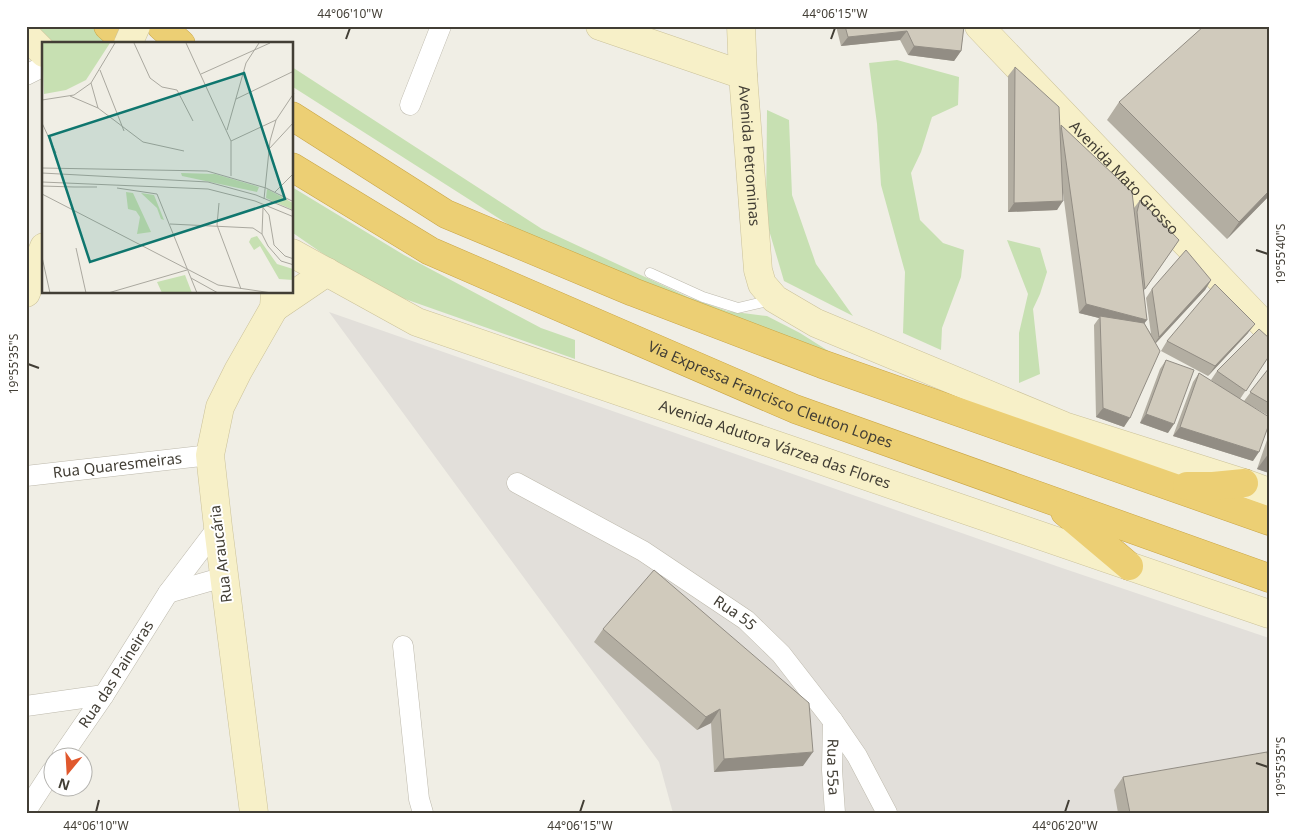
<svg xmlns="http://www.w3.org/2000/svg" width="1295" height="839" viewBox="0 0 1295 839" font-family="'Noto Sans',sans-serif">
	<style>
		.industrial { fill: #e2dfda }
		.green { fill: #c7e0b2 }
		.lines { fill: none; stroke-linecap: round; stroke-linejoin: round }
		.lane-casing { stroke: #bdb9ac; stroke-width: 11 }
		.street-casing { stroke: #bdb9ac; stroke-width: 21 }
		.secondary-casing { stroke: #cbc29a; stroke-width: 29 }
		.highway-casing { stroke: #c9a546; stroke-width: 29 }
		.lane { stroke: #fff; stroke-width: 10 }
		.street { stroke: #fff; stroke-width: 20 }
		.secondary { stroke: #f7f0c8; stroke-width: 28 }
		.highway { stroke: #eccf74; stroke-width: 28 }
		.secondary-bridge-casing { stroke: #cbc29a; stroke-width: 29; stroke-linecap: butt }
		.secondary-bridge { stroke: #f7f0c8; stroke-width: 28 }
		.wall { fill: #b3aea2 }
		.shaded-wall { fill: #928d84 }
		.building { fill: #d0cabc; stroke: #928d84 }
		.ticks { fill: none; stroke: #423e35; stroke-width: 2 }
		.labels { text-anchor: middle; stroke-width: 4; stroke-linejoin: round; paint-order: stroke }
		.street-label { font-size: 15px; fill: #423e35; stroke: #fff }
		.inset-road { fill: none; stroke: #aaa89f; stroke-width: 1 }
		.view { fill: #0f766e; fill-opacity: 0.15; stroke: #0f766e; stroke-width: 2.5 }
		.inset-edge { fill: none; stroke: #423e35; stroke-width: 2.5 }
		.neatline { fill: none; stroke: #423e35; stroke-width: 2 }
		.ticks-label { font-size: 12px; text-anchor: middle; fill: #423e35 }
	</style>
	<rect width="100%" height="100%" fill="#f0eee5"/>
	<!-- industrial -->
	<path class="industrial" d="M329 312 1062 568 1269 638V813H673L659 762Z"/>
	<!-- green -->
	<path class="green" d="M28 26H93L113 44H45Z
		M897 60 959 77 958 105 932 117 921 152 911 173 920 220 943 243 964 250 961 277 942 328 941 350 903 333 905 272 881 185 877 124 869 63Z
		M292 67 542 229 688 297 727 311 767 316 800 333 849 364 539 244 293 87Z
		M767 110 789 120 792 195 816 264 853 316 784 281 766 220Z
		M292 187 404 255 541 328 575 340V359L371 287 293 233Z
		M1007 240 1040 248 1047 272 1040 294 1033 309 1040 374 1019 383V333L1028 294Z"/>
	<g class="lines">
		<!-- lane casing -->
		<g class="lane-casing">
			<path id="lane" d="M650 273 703 297 738 308 772 300"/>
		</g>
		<!-- street casing -->
		<g class="street-casing">
			<g id="street">
				<path d="M26 75 44 66"/>
				<path d="M410 105 441 26"/>
				<path id="s1" d="M26 476 210 455"/>
				<path id="s2" d="M517 483 643 551 746 620 781 654 833 721 857 756 887 813"/>
				<path d="M168 593 224 577"/>
				<path d="M403 646 419 799 423 813"/>
				<path d="M26 706 104 695"/>
				<path id="s3" d="M833 721 832 770 835 813"/>
				<path id="s4" d="M62 756 104 695 168 593 218 527"/>
				<path d="M26 811 52 771"/>
			</g>
		</g>
		<!-- secondary casing -->
		<g class="secondary-casing">
			<g id="secondary">
				<path d="M600 26 743 75"/>
				<path id="s5" d="M741 26 743 75 758 270 762 284 775 299 816 323 1064 426 1244 483 1269 492"/>
				<path id="s6" d="M979 26 1269 330"/>
				<path d="M26 35 44 53"/>
				<path id="s7" d="M292 253 417 322 1269 614"/>
				<path d="M26 293 44 247"/>
				<path d="M274 308 327 272"/>
				<path d="M254 813 218 527 210 455 220 407 238 371 274 308 275 292"/>
			</g>
		</g>
		<!-- highway casing -->
		<g class="highway-casing">
			<g id="highway">
				<path d="M108 26 128 44"/>
				<path d="M161 26 181 44"/>
				<path d="M292 116 446 214 633 292 822 364 1269 521"/>
				<path id="s8" d="M292 167 430 251 795 409 1269 578"/>
				<path d="M1187 486H1213L1244 483"/>
				<path d="M1065 512 1129 566"/>
			</g>
		</g>
		<!-- lane -->
		<use href="#lane" class="lane"/>
		<!-- street -->
		<use href="#street" class="street"/>
		<!-- secondary -->
		<use href="#secondary" class="secondary"/>
		<!-- highway -->
		<use href="#highway" class="highway"/>
		<!-- secondary-bridge casing -->
		<g class="secondary-bridge-casing">
			<path id="secondary-bridge" d="M128 44 136 26"/>
		</g>
		<!-- secondary-bridge -->
		<use href="#secondary-bridge" class="secondary-bridge"/>
	</g>
	<!-- wall -->
	<path class="wall" d="M836 26H964L961 51 954 61 908 55 900 40 841 46Z
		M1015 67 1060 128 1061 125 1134 208 1140 200 1179 240 1143 292 1144 323 1151 334 1146 298 1152 289 1211 280 1205 290 1156 343 1124 427 1096 417 1094 325 1099 318 1079 313 1063 193 1057 210 1008 212V76Z
		M1119 102 1269 196 1227 239 1107 120Z
		M1248 333 1208 376 1161 351 1167 341Z
		M1269 356 1240 399 1244 401 1269 368V416L1250 405 1253 461 1173 436 1193 382 1199 373 1222 388 1211 380 1217 371Z
		M1166 360 1168 433 1140 423 1160 369Z
		M1269 434V473L1257 469Z
		M603 629 803 766 714 772 711 723 697 730 594 642Z
		M1123 777 1269 813H1118L1114 790Z"/>
	<!-- shaded-wall -->
	<path class="shaded-wall" d="M907 31 900 40 841 46 848 37Z
		M914 46 961 51 954 61 908 55Z
		M1269 191V196L1227 239 1239 222Z
		M1063 201 1057 210 1008 212 1014 203Z
		M1211 280 1205 290 1152 347 1159 337Z
		M1086 304 1147 320 1140 329 1100 316 1099 318 1079 313Z
		M1255 324 1248 333 1208 376 1215 366Z
		M1103 408 1130 418 1124 427 1096 417Z
		M1146 414 1174 424 1168 433 1140 423Z
		M1180 427 1259 452 1253 461 1173 436Z
		M1269 453V473L1257 469Z
		M720 709 711 723 697 730 706 717Z
		M813 752 803 766 714 772 724 759Z"/>
	<!-- building -->
	<path class="building" d="M845 26H964L961 51 914 46 907 31 848 37Z
		M1204 26H1269V191L1239 222 1119 102Z
		M1015 67 1059 107 1063 201 1014 203Z
		M1061 125 1132 192 1147 320 1086 304Z
		M1140 200 1179 240 1145 289 1137 212Z
		M1186 250 1211 280 1159 337 1152 289Z
		M1215 284 1255 324 1215 366 1167 341Z
		M1100 316 1144 323 1160 351 1130 418 1103 408Z
		M1259 329 1269 338V356L1246 391 1217 371Z
		M1166 360 1194 370 1174 424 1146 414Z
		M1269 368V403L1250 392Z
		M1199 373 1269 417V424L1259 452 1180 427Z
		M654 570 809 703 813 752 724 759 720 709 706 717 603 629Z
		M1267 752 1269 763V813H1130L1123 777Z"/>
	<!-- ticks -->
	<path class="ticks" d="M346 39 350 28M831 39 835 28M1256 250 1268 254M28 364 39 368M1256 763 1268 767M96 812 99 800M580 812 584 800M1065 812 1069 800"/>
	<g class="labels">
		<!-- street labels -->
		<g class="street-label">
			<text dy="5" stroke="none"><textPath href="#s5" startOffset="130">Avenida Petrominas</textPath></text>
			<text dy="5" stroke="none"><textPath href="#s6" startOffset="210">Avenida Mato Grosso</textPath></text>
			<text dy="5" stroke="none"><textPath href="#s8" startOffset="531">Via Expressa Francisco Cleuton Lopes</textPath></text>
			<text dy="5" stroke="none"><textPath href="#s7" startOffset="521">Avenida Adutora Várzea das Flores</textPath></text>
			<text dy="5" stroke="none"><textPath href="#s1" startOffset="92">Rua Quaresmeiras</textPath></text>
			<text transform="translate(221 554) rotate(-97)" y="5">Rua Araucária</text>
			<text dy="5" stroke="none"><textPath href="#s2" startOffset="254">Rua 55</textPath></text>
			<text dy="5" stroke="none"><textPath href="#s4" startOffset="98">Rua das Paineiras</textPath></text>
			<text dy="5" stroke="none"><textPath href="#s3" startOffset="46">Rua 55a</textPath></text>
		</g>
	</g>
	<!-- overview -->
	<g transform="translate(42 42)">
		<rect width="251" height="251" fill="#f0eee5"/>
		<path d="M0 1H68L44 38 24 48 2 52ZM139 131 173 132 217 145 215 150 140 134ZM225 147 251 161V168L224 156ZM84 150 91 151 109 190 95 192 98 175 94 169 86 167ZM99 151 112 153 122 178 119 177 115 166ZM215 194 235 222 251 227V238L237 237 218 204 212 208 207 200 209 196ZM143 233 150 251H120L115 240Z" fill="#c7e0b2"/>
		<path class="inset-road" d="M92 1 108 36 120 45 135 48 151 79M144 1 189 99V134M58 28 82 89M159 32 228 1M49 41 56 66M28 54 56 66 101 100 142 109M194 57 252 29M0 58 32 53 49 41 73 1M0 81 14 111M185 88 204 21 217 1M189 99 234 78M227 107 252 80M0 126 165 129 224 146 252 160M0 131 166 140 214 153 252 169M0 140 166 147 213 159 252 175M0 144 32 145M32 145H55M75 146 115 152 155 251M233 150 252 131M0 152 176 243 230 251M222 157 228 99 234 78 252 51M177 161 175 183 199 247M219 163 227 173 232 203 243 214 252 217M221 166 220 192 226 204 239 219 252 223M128 182 211 186 220 192M34 206 44 251M0 215 8 251M149 236 176 251M66 251 145 228"/>
		<path class="view" d="M202 31 243 157 48 220 7 94Z"/>
		<rect width="251" height="251" class="inset-edge"/>
	</g>
	<!-- border -->
	<rect width="1295" height="839" fill="none" stroke="#ffffff" stroke-width="55"/>
	<!-- north arrow -->
	<g transform="translate(68 772) rotate(198)"><circle r="24" fill="#ffffff" stroke="#b3b2ae"/>
	<path d="M0-4L9 19L0 12L-9 19Z" fill="#e0582d"/>
	<text y="-8" font-size="14" font-weight="bold" text-anchor="middle" fill="#423e35">N</text>
	</g>
	<rect x="28" y="28" width="1240" height="784" class="neatline"/>
	<g class="ticks-label">
		<text x="350" y="18">44°06'10"W</text>
		<text x="835" y="18">44°06'15"W</text>
		<text transform="translate(1281 254) rotate(-90)" y="4">19°55'40"S</text>
		<text transform="translate(14 364) rotate(-90)" y="4">19°55'35"S</text>
		<text transform="translate(1281 767) rotate(-90)" y="4">19°55'35"S</text>
		<text x="96" y="830">44°06'10"W</text>
		<text x="580" y="830">44°06'15"W</text>
		<text x="1065" y="830">44°06'20"W</text>
	</g>
</svg>
